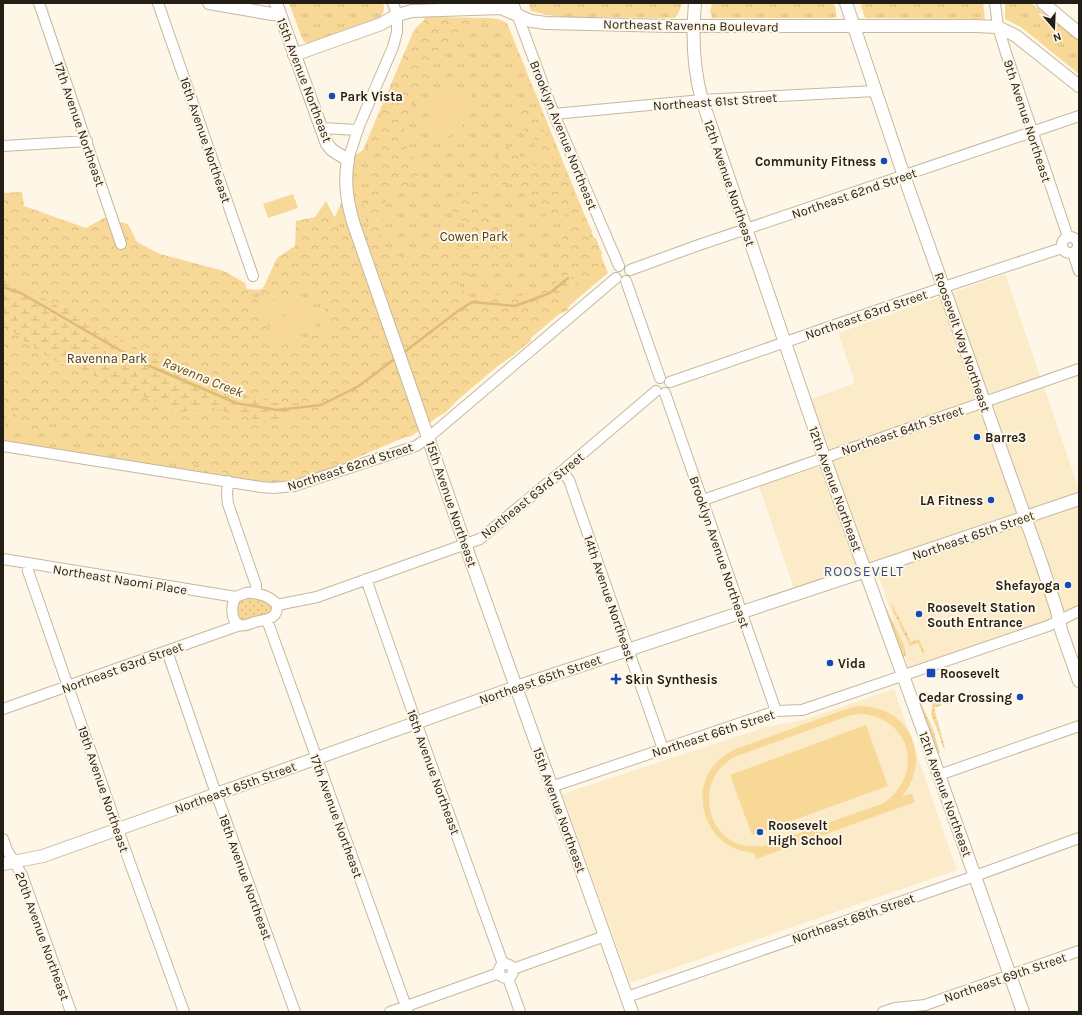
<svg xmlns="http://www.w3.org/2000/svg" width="1082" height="1015" viewBox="0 0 1082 1015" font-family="Karla,sans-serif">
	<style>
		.built { fill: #fbebc9 }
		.grass { fill: url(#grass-tufts) }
		.forest { fill: url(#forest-crowns); fill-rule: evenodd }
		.wetland { fill: url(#wetland-marsh) }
		.garden { fill: url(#garden-dots) }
		.pitch { fill: #f7d897; fill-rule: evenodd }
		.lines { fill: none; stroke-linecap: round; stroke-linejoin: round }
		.stream { stroke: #debc70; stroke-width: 2.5 }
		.minor-casing { stroke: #c4b89f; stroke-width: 12 }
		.major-casing { stroke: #c4b89f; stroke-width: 14 }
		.minor { stroke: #fff; stroke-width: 10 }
		.major { stroke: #fff; stroke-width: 12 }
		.poi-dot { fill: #124bb7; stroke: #fef7e7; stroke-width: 1.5 }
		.labels { text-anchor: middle; stroke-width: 4; stroke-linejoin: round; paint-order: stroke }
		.street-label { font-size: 13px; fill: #231e15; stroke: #fef7e7 }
		.poi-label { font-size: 13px; font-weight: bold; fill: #231e15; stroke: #fef7e7; text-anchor: start }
		.park-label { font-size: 13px; fill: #4a3c1b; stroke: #fef7e7 }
		.water-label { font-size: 14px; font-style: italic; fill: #675016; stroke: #fef7e7 }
		.neighbourhood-label { font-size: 14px; letter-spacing: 1px; fill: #315088; stroke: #fef7e7 }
	</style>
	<defs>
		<pattern id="grass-tufts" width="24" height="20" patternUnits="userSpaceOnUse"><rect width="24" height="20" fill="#f7d897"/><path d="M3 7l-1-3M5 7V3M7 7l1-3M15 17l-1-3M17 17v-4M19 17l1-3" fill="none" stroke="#d3b981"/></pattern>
		<pattern id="forest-crowns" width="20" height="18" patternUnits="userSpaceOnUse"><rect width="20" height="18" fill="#f7d897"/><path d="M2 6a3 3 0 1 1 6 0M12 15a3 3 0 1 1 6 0" fill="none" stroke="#d3b981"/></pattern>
		<pattern id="wetland-marsh" width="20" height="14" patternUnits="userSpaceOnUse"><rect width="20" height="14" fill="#f7d897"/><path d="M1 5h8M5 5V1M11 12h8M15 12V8" fill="none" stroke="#d3b981"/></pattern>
		<pattern id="garden-dots" width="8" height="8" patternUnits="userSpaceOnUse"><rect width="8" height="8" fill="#f7d897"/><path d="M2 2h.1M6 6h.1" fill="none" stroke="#d3b981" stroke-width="1.8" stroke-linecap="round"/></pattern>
	</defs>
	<rect width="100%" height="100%" fill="#fef7e7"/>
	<!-- built -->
	<path class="built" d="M1005 274 1079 489V606L1068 610 1048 622 909 669 882 585 871 562 794 589 759 486 834 462 811 399 855 383 838 333Z
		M894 689 957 870 630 983 562 794 766 727 803 720Z"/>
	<!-- grass -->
	<path class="grass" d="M289 3H383C385 9 384 15 378 18L308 43 304 42 302 38Z
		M529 3H682L678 14 675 18 561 17 547 15 531 11Z
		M712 3H833C836 8 836 11 836 17L832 18H712L710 11Z
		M860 3H983L985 19 865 18Z
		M1005 3 1032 4 1079 41V74L1021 27 1005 19Z
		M488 18 498 19 507 23 608 273 423 429 411 436 226 485 3 445V217L225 286 257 290 281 284 322 244 346 193 348 160 363 150 414 30 424 20Z
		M880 597H881L904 645 906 655 902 658Z"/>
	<!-- forest -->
	<path class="forest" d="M425 17 488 18 444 50 435 57 428 82 414 102 406 120 404 132 407 149 418 164V175L405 192H401L391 189C384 204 384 220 379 236L387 252 405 258 447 240 443 246 448 248 472 249 478 242V232L469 228 461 219 452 211 451 200C458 191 467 184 478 187L484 213 487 216 493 219 500 232 504 233 510 229 513 232 507 263 501 271 489 272 481 269 475 270 463 279 459 287 474 301 489 295 521 296 541 288 556 274 560 252 564 243 561 232 571 222 568 214 566 211 558 219 551 221 545 216 548 206 535 202C532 194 524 184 514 184 505 183 499 188 490 182 489 168 496 157 506 147L516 149 523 162 532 164 539 168 541 161C537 155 538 149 534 144L535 138C525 133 516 120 511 109L513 104 531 107 549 140 553 155 551 165 556 173 569 184 592 231 589 237 596 238 602 254 597 261 599 265 596 279 585 290 573 299 567 311 551 317 546 321 538 330 530 333 531 341 504 362 483 374 445 413 418 427 405 437 338 466 325 475 272 487 237 478 222 472 208 475 198 465 162 460 126 459 83 428H66L55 424 44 425 31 431 25 430 15 414 7 415 5 421 6 430 3 434V323L27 343 55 361 116 384 178 412 213 408 273 424 302 404H281L247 395 191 376 75 316 10 279 3 277V193L22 192 24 206 86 228 104 218 128 224 137 242 160 254 224 271 245 283 250 300 258 299 277 258 295 246 296 221 315 217 326 201 345 237 369 229 365 216 362 202 375 167 384 155 366 150 377 126 400 66 414 33 422 26ZM316 286 331 329 275 348 260 305Z"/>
	<!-- wetland -->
	<path class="wetland" d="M565 274 573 277 577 283C573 294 566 295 554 296 552 286 557 280 565 274Z
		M3 277 10 279 75 316 191 376 247 395 281 404 302 403 293 417 273 424 213 408 178 412 116 384 55 361 27 343 3 323Z"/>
	<!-- garden -->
	<path class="garden" d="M254 596 272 604 273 612 242 622 237 615V604L240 599Z
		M891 602 911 642 919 639 925 653H923L918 643 910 646 893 611Z
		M915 691 933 729 940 753 936 754Z
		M939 695 942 705 934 708 945 748H943L938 731 931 715 933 697Z"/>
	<!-- pitch -->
	<path class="pitch" d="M470 85C473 104 470 122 453 134 448 137 442 138 437 140L426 104 430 97Z
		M293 194 298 208 268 218 263 204Z
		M305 297 316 328 292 336 282 305Z
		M278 301 292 341 277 346 263 306Z
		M861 706C869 707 877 708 885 711 920 727 925 769 902 796L912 794 915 802 756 859 754 853C744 852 733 849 725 843 700 824 694 786 716 763 721 757 727 754 733 750L852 707ZM863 714C912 720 924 774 884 803L763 846C754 846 746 847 738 844 710 833 700 795 718 771 722 766 728 761 734 757L851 715Z
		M866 725 888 786 752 835 730 775Z"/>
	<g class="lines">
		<!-- stream -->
		<path class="stream" d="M3 287 21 293 140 362 236 403 277 410 321 405 359 386 397 357
			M403 353 458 311 472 302 515 306 550 293 568 278"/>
		<!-- minor casing -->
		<g class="minor-casing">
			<path id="minor" d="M39 3 121 244
				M158 3 253 276
				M513 3 554 114 619 266
				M995 3 998 27 1006 53 1068 237
				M554 114 702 100 875 91
				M321 128 358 130
				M3 146 87 141
				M348 160 359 126 393 47 397 32V15L393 3
				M1062 245a8 8 0 1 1 16 0a8 8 0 1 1-16 0Z
				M1073 253 1079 271
				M630 270 696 246 1079 116
				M626 281 660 378
				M670 382 959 282 1062 248
				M665 393 776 711
				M3 446 261 487 273 488 294 486 416 446 429 437 616 278
				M562 471 569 480 663 749
				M228 481 227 494 228 504 256 585V593
				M703 500 1079 369
				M3 559 236 597
				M29 564 28 571 118 830 184 1012
				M366 579 416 722 503 964
				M246 593C256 592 271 596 277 605 278 620 266 619 255 622 251 623 245 627 240 625 230 621 231 604 236 597Z
				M277 605 317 597 480 539 562 471 656 391
				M267 620 408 1012
				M167 651 212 782 295 1012
				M3 709 240 625
				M939 775 1079 726
				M551 787 776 711 802 710 1048 626 1079 611
				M3 839 7 850 22 875 71 1012
				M499 971a7 7 0 1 1 14 0a7 7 0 1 1-14 0Z
				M513 969 605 936
				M508 978 520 1012
				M627 997 975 876 1079 838
				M390 1012 499 973
				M883 1012 895 1008 925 1005 1079 951"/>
		</g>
		<!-- major casing -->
		<g class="major-casing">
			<path id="major" d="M209 3 272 14H279
				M276 3 327 144 332 150 348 160C344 183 347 202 354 225L465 544 632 1012
				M695 3C692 36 693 68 702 100L824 457 939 775 1023 1012
				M846 3 904 176 1042 565 1057 611 1061 630 1079 681
				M1043 3 1079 33
				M294 55 381 24 397 15 412 11 501 8 531 21 546 23 671 26H974L998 27 1016 36 1079 86
				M3 864 43 856 516 687 866 571 1079 499"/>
		</g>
		<!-- minor -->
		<use href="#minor" class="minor"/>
		<!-- major -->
		<use href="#major" class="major"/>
	</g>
	<!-- markers -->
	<g class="poi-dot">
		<circle cx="332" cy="96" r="4"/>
		<circle cx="884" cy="161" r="4"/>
		<circle cx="977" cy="437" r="4"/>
		<circle cx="991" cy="500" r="4"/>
		<circle cx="1068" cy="585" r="4"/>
		<circle cx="919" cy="614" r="4"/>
		<circle cx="830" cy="663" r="4"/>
		<rect x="926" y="668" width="10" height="10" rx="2"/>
		<path d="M614 673h4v4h4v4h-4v4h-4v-4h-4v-4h4z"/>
		<circle cx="1020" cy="697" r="4"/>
		<circle cx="760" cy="832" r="4"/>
	</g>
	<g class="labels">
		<!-- street labels -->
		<g class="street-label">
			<text transform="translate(691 25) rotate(1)" y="5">Northeast Ravenna Boulevard</text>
			<text transform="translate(305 80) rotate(69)" y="5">15th Avenue Northeast</text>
			<text transform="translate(715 101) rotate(-4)" y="5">Northeast 61st Street</text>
			<text transform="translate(1028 121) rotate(72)" y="5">9th Avenue Northeast</text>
			<text transform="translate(80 124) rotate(71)" y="5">17th Avenue Northeast</text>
			<text transform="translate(564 135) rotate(68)" y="5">Brooklyn Avenue Northeast</text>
			<text transform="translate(206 140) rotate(71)" y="5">16th Avenue Northeast</text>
			<text transform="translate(730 183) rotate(71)" y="5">12th Avenue Northeast</text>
			<text transform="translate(854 193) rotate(-19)" y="5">Northeast 62nd Street</text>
			<text transform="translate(866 314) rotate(-19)" y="5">Northeast 63rd Street</text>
			<text transform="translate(963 342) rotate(71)" y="5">Roosevelt Way Northeast</text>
			<text transform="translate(902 430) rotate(-19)" y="5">Northeast 64th Street</text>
			<text transform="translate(350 466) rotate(-18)" y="5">Northeast 62nd Street</text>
			<text transform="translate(836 489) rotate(70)" y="5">12th Avenue Northeast</text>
			<text transform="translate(532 495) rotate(-39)" y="5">Northeast 63rd Street</text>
			<text transform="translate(452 504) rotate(71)" y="5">15th Avenue Northeast</text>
			<text transform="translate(973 535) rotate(-19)" y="5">Northeast 65th Street</text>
			<text transform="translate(720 552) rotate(71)" y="5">Brooklyn Avenue Northeast</text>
			<text transform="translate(120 579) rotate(9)" y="5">Northeast Naomi Place</text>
			<text transform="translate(610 598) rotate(71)" y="5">14th Avenue Northeast</text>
			<text transform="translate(122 667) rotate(-20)" y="5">Northeast 63rd Street</text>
			<text transform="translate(540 679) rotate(-19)" y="5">Northeast 65th Street</text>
			<text transform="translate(713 733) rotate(-18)" y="5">Northeast 66th Street</text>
			<text transform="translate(434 772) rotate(70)" y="5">16th Avenue Northeast</text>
			<text transform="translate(235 787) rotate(-20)" y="5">Northeast 65th Street</text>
			<text transform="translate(104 789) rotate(71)" y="5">19th Avenue Northeast</text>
			<text transform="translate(946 794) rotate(70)" y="5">12th Avenue Northeast</text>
			<text transform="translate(560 810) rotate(70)" y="5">15th Avenue Northeast</text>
			<text transform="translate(337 816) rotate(70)" y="5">17th Avenue Northeast</text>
			<text transform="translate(246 877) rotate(70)" y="5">18th Avenue Northeast</text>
			<text transform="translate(853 918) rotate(-19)" y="5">Northeast 68th Street</text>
			<text transform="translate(43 936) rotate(70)" y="5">20th Avenue Northeast</text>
			<text transform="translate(1005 977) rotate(-19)" y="5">Northeast 69th Street</text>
		</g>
		<!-- poi labels -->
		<g class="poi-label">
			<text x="340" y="101">Park Vista</text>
			<text x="876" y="166" text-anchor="end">Community Fitness</text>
			<text x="985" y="442">Barre3</text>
			<text x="983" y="505" text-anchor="end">LA Fitness</text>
			<text x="1060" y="590" text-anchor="end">Shefayoga</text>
			<text x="927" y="612">Roosevelt Station<tspan x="927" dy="15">South Entrance</tspan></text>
			<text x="838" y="668">Vida</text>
			<text x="940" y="678">Roosevelt</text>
			<text x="625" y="684">Skin Synthesis</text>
			<text x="1012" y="702" text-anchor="end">Cedar Crossing</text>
			<text x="768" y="830">Roosevelt<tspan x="768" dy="15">High School</tspan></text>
		</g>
		<!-- park labels -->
		<g class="park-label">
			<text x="474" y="241">Cowen Park</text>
			<text x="107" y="363">Ravenna Park</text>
		</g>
		<!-- water labels -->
		<g class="water-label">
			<text transform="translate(203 377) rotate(22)" y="5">Ravenna Creek</text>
		</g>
		<!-- neighbourhood labels -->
		<g class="neighbourhood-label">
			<text x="864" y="576">ROOSEVELT</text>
		</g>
	</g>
	<!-- border -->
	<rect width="1082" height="1015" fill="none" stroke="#231e15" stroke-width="8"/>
	<!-- north arrow -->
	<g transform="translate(1054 28) rotate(161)" stroke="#fef7e7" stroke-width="3" paint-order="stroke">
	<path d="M0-3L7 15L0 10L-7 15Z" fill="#231e15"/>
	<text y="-6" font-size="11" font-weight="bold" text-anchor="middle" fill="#231e15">N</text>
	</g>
</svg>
